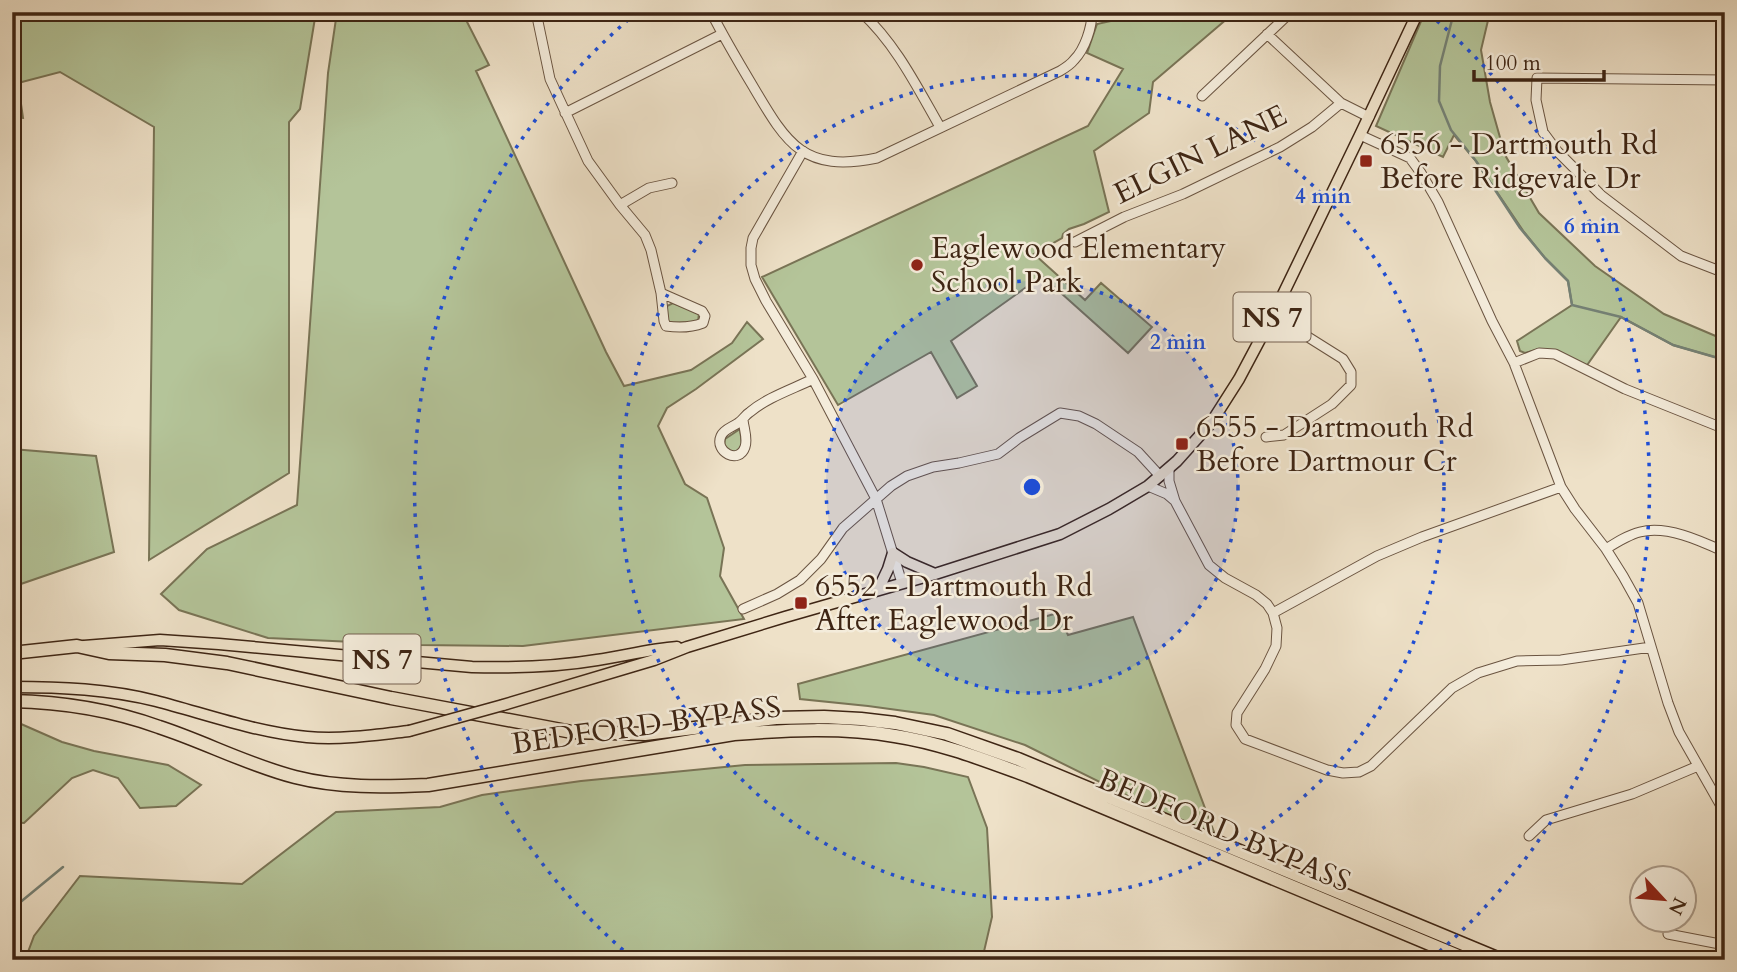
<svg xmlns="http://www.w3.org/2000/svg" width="1737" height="972" viewBox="0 0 1737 972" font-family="Cardo,serif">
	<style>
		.green { fill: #b4c499; stroke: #797456; stroke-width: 2 }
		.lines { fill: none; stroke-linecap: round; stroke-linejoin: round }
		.stream { stroke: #758175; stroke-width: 2.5 }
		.minor-casing { stroke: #6a5441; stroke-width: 11 }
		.major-casing { stroke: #3e2514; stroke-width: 13 }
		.highway-casing { stroke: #3e2514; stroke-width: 15 }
		.minor { stroke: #f4ecdb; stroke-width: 9 }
		.major { stroke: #eee1c8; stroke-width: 10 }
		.highway { stroke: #eee1c8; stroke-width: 12 }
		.major-bridge-casing { stroke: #3e2514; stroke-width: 13; stroke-linecap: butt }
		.major-bridge { stroke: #eee1c8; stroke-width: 10 }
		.ring { fill: none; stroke: #1d4ed8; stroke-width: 3.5; stroke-dasharray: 3.5 7 }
		.poi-dot { fill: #8f2418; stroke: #f4ecdb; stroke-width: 2.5 }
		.labels { text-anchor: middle; stroke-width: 5; stroke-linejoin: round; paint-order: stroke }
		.shield { fill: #f4ecdb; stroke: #756150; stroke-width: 2 }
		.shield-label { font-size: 28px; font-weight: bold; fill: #3e2514 }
		.poi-label { font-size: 30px; fill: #3e2514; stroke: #f4ecdb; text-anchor: start }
		.street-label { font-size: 30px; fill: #3e2514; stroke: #f4ecdb }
		.centre { fill: #1d4ed8; stroke: #f4ecdb; stroke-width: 3.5 }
		.ring-label { font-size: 21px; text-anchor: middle; font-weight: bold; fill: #1d4ed8; stroke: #f4ecdb; stroke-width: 5; stroke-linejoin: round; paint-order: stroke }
	</style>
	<rect width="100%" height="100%" fill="#eee1c8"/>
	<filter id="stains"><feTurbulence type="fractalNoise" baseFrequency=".00286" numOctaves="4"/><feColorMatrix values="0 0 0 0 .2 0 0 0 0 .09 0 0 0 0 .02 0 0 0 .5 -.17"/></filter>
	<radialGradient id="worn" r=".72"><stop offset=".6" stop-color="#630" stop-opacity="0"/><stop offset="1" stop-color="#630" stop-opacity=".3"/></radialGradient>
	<!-- green -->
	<path class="green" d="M12 12H316L300 109 289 122V473L149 560 154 127 60 72 18 83 23 118 12 117Z
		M337 12H462L489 65 476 71 606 352 624 386 691 370 732 343 747 322 763 339 696 389 667 408 658 426 685 484 707 498 724 548 720 576 744 619 523 646 418 645 268 638 179 610 161 594 207 549 297 505 328 73Z
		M1135 12H1235L1153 82 1149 113 1094 151 1109 212 1084 224 1069 229 1063 234 1062 238 1034 254 1085 300 1101 283 1152 327 1128 353 1042 276 951 341 977 386 957 398 931 352 838 405 762 277 1088 126 1123 69 1087 53 1097 24 1134 16Z
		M1425 12H1490L1481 50 1490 102 1505 155 1539 213 1595 266 1664 314 1725 340V360L1673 345 1621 317 1585 368 1539 349 1525 353 1520 351 1517 341 1572 305 1568 281 1545 258 1524 232 1476 161 1454 135 1443 157 1376 126Z
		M673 303 699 313 698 322 668 323 665 307Z
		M740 429 742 445 738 451 730 453 724 445 725 439Z
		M12 449 96 456 114 552 12 587Z
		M1058 613 1068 635 1133 617 1217 840 1025 745 934 715 868 706 800 699 798 684Z
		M12 720 62 742 94 751 168 765 201 785 176 806 140 808 118 778 93 770 72 778 24 823 12 822Z
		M896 763 924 767 968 777 987 828 992 917 982 960H25L34 936 80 876 242 884 336 812 440 807 482 795 581 781 745 765Z"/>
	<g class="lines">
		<!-- stream -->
		<path class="stream" d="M1454 12 1440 66 1439 101 1451 130 1476 161 1520 228 1545 258 1568 281 1572 305 1621 317 1673 345 1725 360
			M12 909 63 867"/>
		<!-- minor casing -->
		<g class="minor-casing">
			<path id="minor" d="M536 12 550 79 588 161 620 205 645 235 651 250 661 293 664 321 666 326C679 328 690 328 703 323L705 316 702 311 661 293
				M711 12C724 38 739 63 754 88 787 144 804 173 877 158L1060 71C1065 68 1071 64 1074 60 1085 49 1092 27 1092 12
				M861 12C896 44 917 87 940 127
				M1267 34 1341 103 1369 117
				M1725 80 1537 78 1536 100 1543 132 1557 151 1601 195 1681 256 1725 273
				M1202 96 1291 12
				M565 113 722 34
				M1360 135 1410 158 1421 173 1438 202 1492 321 1514 363 1561 487 1575 509 1606 549 1623 576 1638 603 1668 703 1679 732 1725 813
				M803 151 753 238 751 248V265L755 279 766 301 813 379 876 499 902 583
				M620 205 649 188 672 183
				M1075 242 1124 217 1183 194 1280 147 1312 127 1341 103
				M1514 363 1539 353 1555 354 1625 389 1725 429
				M743 420C744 429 748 439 745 447 739 465 714 452 721 436 724 429 733 427 738 423 743 420 745 415 750 412 768 397 793 389 813 379
				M1266 437 1284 435 1332 404 1351 385V372L1343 359 1273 315
				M1169 468V481L1175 501 1209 565 1225 578 1256 595 1267 604 1273 613 1277 628 1276 646 1265 669 1237 713 1236 725 1245 739 1327 770 1343 773 1359 772 1371 766 1452 688 1478 673 1517 661 1561 660 1651 647
				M1148 486 1167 494 1174 500
				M1606 549C1617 542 1628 535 1640 532 1667 525 1701 541 1725 552
				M743 609 777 594 800 580 821 559 843 528 891 486 907 476 933 467 959 463 998 454 1019 438 1060 413 1079 416 1096 424 1138 452 1160 476
				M1273 613 1377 556 1422 537 1561 487
				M1529 836 1546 820 1632 794 1698 766
				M1668 934 1725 945"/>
		</g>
		<!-- major casing -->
		<g class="major-casing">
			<path id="major" d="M878 590 888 569 893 553 907 562 935 574
				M84 646 160 640 219 644 472 667C514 668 556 667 597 660 624 656 650 649 677 647
				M12 687C61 687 109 689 156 701 206 714 255 732 307 737 341 740 375 735 409 731
				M503 705 654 660 687 647 785 617 935 574 1060 534 1109 509 1148 486 1177 461 1211 423 1239 379 1273 315 1360 135 1418 12"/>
		</g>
		<!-- highway casing -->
		<g class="highway-casing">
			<path id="highway" d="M12 653 77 646 109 653 165 655 227 663 391 698 572 732 645 734 776 718 824 717 861 719 895 723 947 734 1018 759 1502 960
				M12 701C62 702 112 710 159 727 205 742 248 765 295 777 338 788 383 787 428 785L734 734C787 730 842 727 895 736 941 743 984 760 1028 776L1468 960"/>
		</g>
		<!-- minor -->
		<use href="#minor" class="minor"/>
		<!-- major -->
		<use href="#major" class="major"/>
		<!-- highway -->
		<use href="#highway" class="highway"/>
		<!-- major-bridge casing -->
		<g class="major-bridge-casing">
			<path id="major-bridge" d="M409 731 503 705"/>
		</g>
		<!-- major-bridge -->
		<use href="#major-bridge" class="major-bridge"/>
	</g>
	<!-- distance rings -->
	<circle cx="1032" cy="487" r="206" fill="#1d4ed8" fill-opacity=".12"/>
	<g class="ring">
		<circle cx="1032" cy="487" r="206"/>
		<circle cx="1032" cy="487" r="412"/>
		<path d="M631 957A618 618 0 0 1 635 14M1429 14A618 618 0 0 1 1433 957"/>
	</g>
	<!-- markers -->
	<g class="poi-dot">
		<rect x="1359" y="154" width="14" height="14" rx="3.5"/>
		<circle cx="917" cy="265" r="7"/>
		<rect x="1175" y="437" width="14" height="14" rx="3.5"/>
		<rect x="794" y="596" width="14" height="14" rx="3.5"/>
	</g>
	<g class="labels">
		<!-- shield labels -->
		<g class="shield">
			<rect x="1233.5" y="292.5" width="77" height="49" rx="5"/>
			<rect x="343.5" y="634.5" width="77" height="49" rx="5"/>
		</g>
		<g class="shield-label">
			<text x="1272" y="327">NS 7</text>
			<text x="382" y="669">NS 7</text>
		</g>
		<!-- poi labels -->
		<g class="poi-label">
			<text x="1380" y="154">6556 - Dartmouth Rd<tspan x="1380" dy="34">Before Ridgevale Dr</tspan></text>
			<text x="931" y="258">Eaglewood Elementary<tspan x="931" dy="34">School Park</tspan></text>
			<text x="1196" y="437">6555 - Dartmouth Rd<tspan x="1196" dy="34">Before Dartmour Cr</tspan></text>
			<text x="815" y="596">6552 - Dartmouth Rd<tspan x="815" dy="34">After Eaglewood Dr</tspan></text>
		</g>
		<!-- street labels -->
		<g class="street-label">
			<text transform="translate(1200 154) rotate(-26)" y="10">ELGIN LANE</text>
			<text transform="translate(646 725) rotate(-8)" y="10">BEDFORD BYPASS</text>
			<text transform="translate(1224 830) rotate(23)" y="10">BEDFORD BYPASS</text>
		</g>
	</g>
	<circle cx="1032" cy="487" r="10" class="centre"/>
	<g class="ring-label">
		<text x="1323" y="203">4 min</text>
		<text x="1592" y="233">6 min</text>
		<text x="1178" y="349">2 min</text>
	</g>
	<!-- margin -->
	<rect width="1737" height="972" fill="none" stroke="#eee1c8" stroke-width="42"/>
	<rect x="14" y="14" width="1709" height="944" fill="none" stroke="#3e2514" stroke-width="3.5"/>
	<rect x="21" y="21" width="1695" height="930" fill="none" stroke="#3e2514" stroke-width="2"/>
	<!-- north arrow -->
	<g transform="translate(1663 899) rotate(116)"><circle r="33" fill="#f4ecdb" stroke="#ab9c8b" stroke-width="2"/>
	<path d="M0-5L12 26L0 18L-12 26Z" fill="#8f2418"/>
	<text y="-10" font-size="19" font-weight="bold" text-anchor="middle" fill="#3e2514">N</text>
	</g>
	<!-- scale -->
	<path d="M1474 70v10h130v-10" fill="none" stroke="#3e2514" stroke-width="3.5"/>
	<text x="1485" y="70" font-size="21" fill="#3e2514" stroke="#f4ecdb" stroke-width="5" paint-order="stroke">100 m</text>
	<rect width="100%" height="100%" filter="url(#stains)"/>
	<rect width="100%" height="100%" fill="url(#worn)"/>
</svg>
